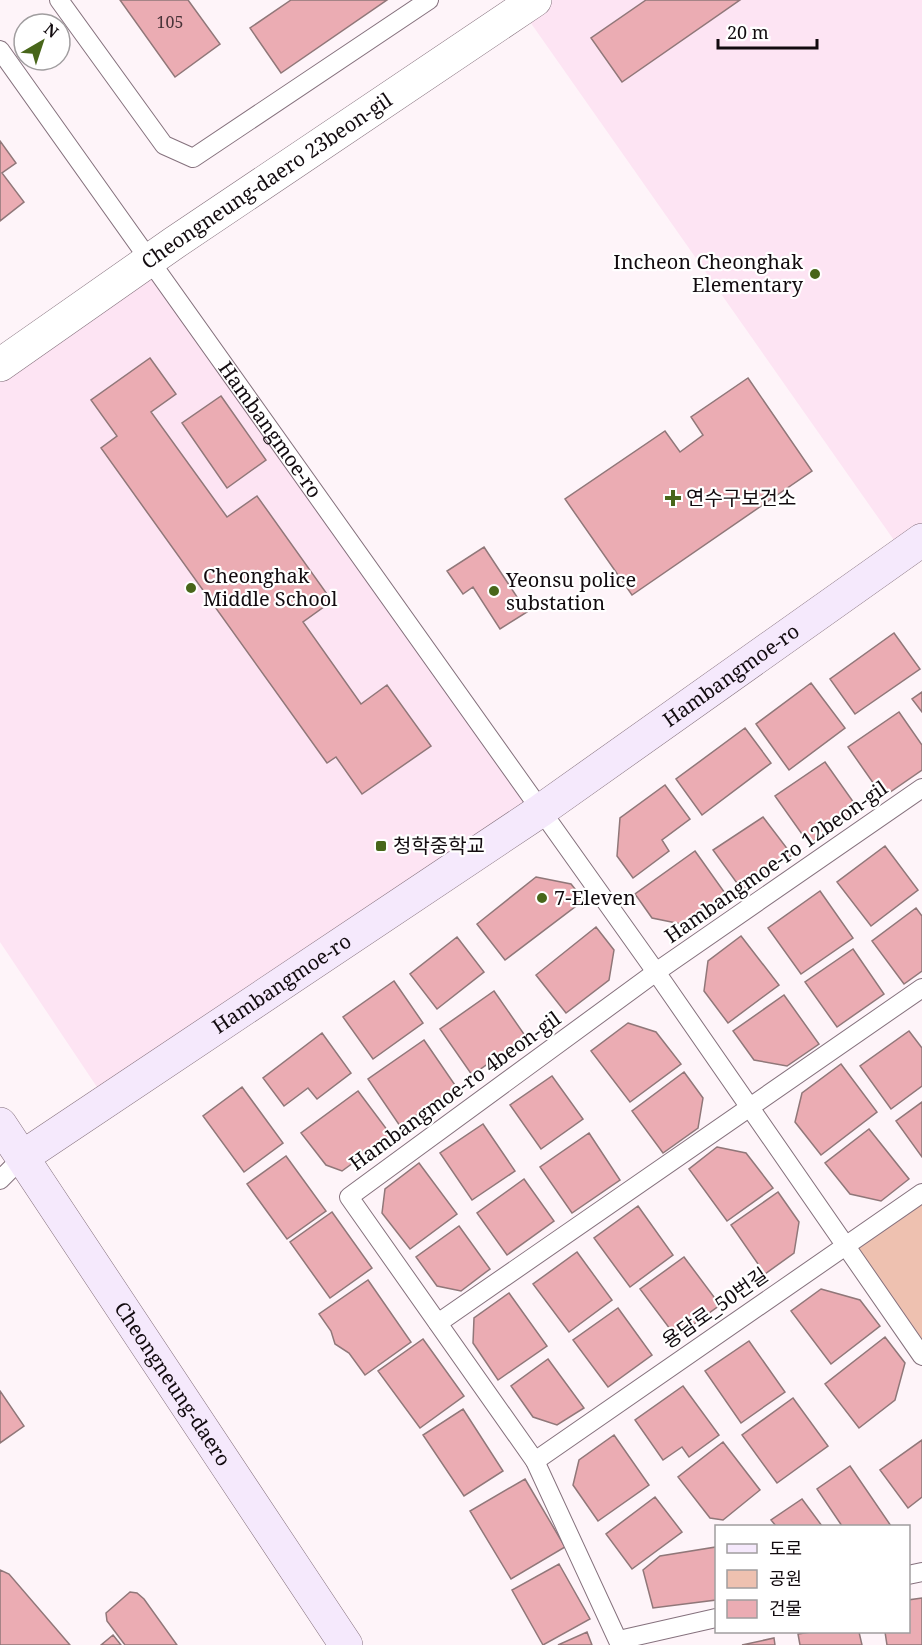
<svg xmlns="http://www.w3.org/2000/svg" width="922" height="1645" viewBox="0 0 922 1645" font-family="'Noto Serif','Noto Sans KR',serif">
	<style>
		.built { fill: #fde4f3 }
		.green { fill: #eec1b0 }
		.building { fill: #ebacb3; stroke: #907779; stroke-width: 1.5 }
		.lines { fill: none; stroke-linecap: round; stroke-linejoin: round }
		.lane-casing { stroke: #85717d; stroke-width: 20 }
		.street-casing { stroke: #85717d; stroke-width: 34 }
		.secondary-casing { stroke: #85717d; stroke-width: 34 }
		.lane { stroke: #fff; stroke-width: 18 }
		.street { stroke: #fff; stroke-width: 33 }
		.secondary { stroke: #f5e9fc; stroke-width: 33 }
		.poi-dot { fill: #48661a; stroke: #fff; stroke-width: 2 }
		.labels { text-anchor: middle; stroke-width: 4.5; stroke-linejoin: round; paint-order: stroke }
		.number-label { font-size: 16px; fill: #483338 }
		.street-label { font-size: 20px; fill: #120b0f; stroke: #fff }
		.poi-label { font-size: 20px; fill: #120b0f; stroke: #fff; text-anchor: start }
	</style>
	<rect width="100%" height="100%" fill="#fef4f9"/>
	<!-- built -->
	<path class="built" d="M535 0H922V540L903 553 521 9Z
		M150 260 540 811 107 1102 0 942V365Z"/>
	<!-- green -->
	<path class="green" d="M922 1193V1356L847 1244Z"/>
	<!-- building -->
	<path class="building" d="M120 0H188L220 44 175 77Z
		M291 0H387L281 73 250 28Z
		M646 0H740L622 82 591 38Z
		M0 141 16 163 2 173 24 202 0 221Z
		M150 358 176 394 151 412 227 517 257 496 332 601 303 622 361 704 387 685 431 746 362 794 336 757 327 763 101 448 117 436 91 400Z
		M748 378 812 471 632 595 565 499 665 431 680 452 703 435 691 417Z
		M221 396 266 460 227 488 182 423Z
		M484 547 527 612 500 629 473 587 463 594 447 571Z
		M894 633 920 669 855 714 830 679Z
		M811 683 845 728 789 770 756 724Z
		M922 692V712L912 699Z
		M899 712 922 745V770L883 797 848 747Z
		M745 728 771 763 702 815 676 779Z
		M825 762 859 810 809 844 775 796Z
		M665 785 690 819 662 840 669 851 633 878 617 856 620 818Z
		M763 817 792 855 742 890 713 850Z
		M885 846 918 890 871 926 837 882Z
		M695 851 727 896 686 925 652 918 635 894Z
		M536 877 571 884 584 900 505 960 477 924Z
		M820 891 853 938 801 974 768 928Z
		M916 908 922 916V971L904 984 872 941Z
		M596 927 614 950 609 980 566 1013 536 975Z
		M741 936 779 985 728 1023 704 991 708 961Z
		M457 937 484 972 437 1009 410 974Z
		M853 949 884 994 837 1027 805 982Z
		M394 981 423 1023 373 1059 343 1017Z
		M494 991 526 1037 472 1075 440 1029Z
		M784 995 819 1044 787 1066 754 1060 733 1031Z
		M628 1023 656 1032 681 1064 630 1102 591 1051Z
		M909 1031 922 1048V1086L891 1109 860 1066Z
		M322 1033 351 1073 317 1099 308 1088 284 1106 263 1078Z
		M424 1040 457 1088 400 1126 368 1079Z
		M841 1064 877 1112 821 1155 795 1122 802 1093Z
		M684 1072 703 1098 698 1128 663 1153 632 1111Z
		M552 1076 583 1119 541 1149 510 1105Z
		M242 1087 283 1143 244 1172 203 1116Z
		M358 1091 391 1135 342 1171 326 1165 301 1133Z
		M922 1102V1157L896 1121Z
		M483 1124 515 1171 472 1200 440 1153Z
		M869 1129 909 1179 881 1201 850 1194 825 1163Z
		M589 1133 620 1180 572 1213 540 1167Z
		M717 1147 746 1153 773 1188 727 1221 689 1169Z
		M286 1156 326 1211 287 1239 247 1184Z
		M419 1163 457 1214 410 1249 382 1213 385 1189Z
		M524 1179 554 1221 507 1255 477 1213Z
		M778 1192 799 1222 794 1253 765 1274 731 1225Z
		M638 1206 673 1255 630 1287 594 1238Z
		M332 1212 372 1268 330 1298 290 1242Z
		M459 1226 490 1269 461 1291 437 1286 416 1257Z
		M577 1252 612 1300 569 1332 533 1284Z
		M684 1257 720 1305 676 1337 640 1289Z
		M368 1280 411 1342 365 1375 349 1353 335 1344 331 1331 319 1314Z
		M821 1289 860 1300 880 1326 831 1364 791 1311Z
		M509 1293 547 1346 498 1380 473 1343 474 1318Z
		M618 1308 652 1355 608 1387 573 1340Z
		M885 1337 905 1363 895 1400 859 1428 825 1384Z
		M423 1339 464 1396 420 1428 378 1371Z
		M749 1341 785 1392 741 1423 705 1371Z
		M548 1359 584 1408 557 1425 533 1417 511 1386Z
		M683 1386 719 1435 689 1457 682 1447 663 1460 635 1420Z
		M0 1391 24 1426 0 1443Z
		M793 1398 828 1446 777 1483 742 1435Z
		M463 1409 503 1471 464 1496 423 1435Z
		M614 1435 649 1485 598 1521 573 1485 579 1460Z
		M922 1440V1497L908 1508 880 1470Z
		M723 1442 760 1490 723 1520 710 1518 678 1477Z
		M850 1466 891 1526H842L817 1489Z
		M525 1479 565 1547 511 1579 470 1511Z
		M655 1497 682 1532 632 1569 606 1534Z
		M802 1499 822 1526H776L771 1520Z
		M716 1547V1600L653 1608 643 1570 660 1556Z
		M559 1564 590 1619 543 1645 512 1590Z
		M0 1570 9 1574 70 1645H0Z
		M130 1592 137 1593 144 1599 177 1645H125L107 1621 106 1613Z
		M922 1598V1645H887L885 1632H908V1600Z
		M587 1632 592 1645H558Z
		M811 1632H859L862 1645H800L798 1634Z
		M113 1635 121 1645H101Z
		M774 1638 775 1645H742Z"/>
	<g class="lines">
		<!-- lane casing -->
		<g class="lane-casing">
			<g id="lane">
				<path d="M59 0 164 145 193 158 429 0"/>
				<path id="s1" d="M0 50 656 972 922 1356"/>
				<path d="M0 1180 24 1156"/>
				<path d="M438 1323 922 988"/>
				<path d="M535 1461 922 1193"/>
				<path d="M908 1575 922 1572"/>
				<path d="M619 1640 716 1618"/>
				<path d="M620 1645 535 1461 349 1197 656 972 922 788"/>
			</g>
		</g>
		<!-- street casing -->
		<g class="street-casing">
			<g id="street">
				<path id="s2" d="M0 365 174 243 535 0"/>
			</g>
		</g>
		<!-- secondary casing -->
		<g class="secondary-casing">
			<g id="secondary">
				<path id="s3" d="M0 1124 346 1645"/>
				<path id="s4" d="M24 1156 540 811 922 540"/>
			</g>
		</g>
		<!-- lane -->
		<use href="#lane" class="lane"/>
		<!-- street -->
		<use href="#street" class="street"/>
		<!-- secondary -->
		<use href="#secondary" class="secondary"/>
	</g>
	<!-- markers -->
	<g class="poi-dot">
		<circle cx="815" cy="274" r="6"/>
		<path d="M670 489h6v6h6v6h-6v6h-6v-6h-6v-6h6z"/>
		<circle cx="191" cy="588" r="6"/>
		<circle cx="494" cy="591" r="6"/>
		<rect x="375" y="840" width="12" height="12" rx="3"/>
		<circle cx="542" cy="898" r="6"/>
	</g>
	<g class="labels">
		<!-- number labels -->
		<g class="number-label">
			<text x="170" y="28">105</text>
		</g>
		<!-- street labels -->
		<g class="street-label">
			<text dy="7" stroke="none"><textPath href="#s2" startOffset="324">Cheongneung-daero 23beon-gil</textPath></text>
			<text dy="7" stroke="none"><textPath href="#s1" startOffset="466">Hambangmoe-ro</textPath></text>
			<text dy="7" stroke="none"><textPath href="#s4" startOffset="855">Hambangmoe-ro</textPath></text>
			<text transform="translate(776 862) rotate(-35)" y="7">Hambangmoe-ro 12beon-gil</text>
			<text dy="7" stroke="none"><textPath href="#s4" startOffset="310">Hambangmoe-ro</textPath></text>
			<text transform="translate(455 1091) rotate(-36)" y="7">Hambangmoe-ro 4beon-gil</text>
			<text transform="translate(715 1308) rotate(-35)" y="7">용담로_50번길</text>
			<text dy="7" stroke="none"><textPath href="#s3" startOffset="312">Cheongneung-daero</textPath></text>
		</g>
		<!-- poi labels -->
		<g class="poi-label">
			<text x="803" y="269" text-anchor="end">Incheon Cheonghak<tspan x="803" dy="23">Elementary</tspan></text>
			<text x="686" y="505">연수구보건소</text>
			<text x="203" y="583">Cheonghak<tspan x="203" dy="23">Middle School</tspan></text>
			<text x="506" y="587">Yeonsu police<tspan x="506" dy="23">substation</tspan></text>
			<text x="393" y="853">청학중학교</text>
			<text x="554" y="905">7-Eleven</text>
		</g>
	</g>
	<!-- legend -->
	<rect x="715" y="1525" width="195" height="108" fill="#ffffff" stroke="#a09d9f" stroke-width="1.5"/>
	<rect x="727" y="1544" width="30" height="9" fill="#f5e9fc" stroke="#a09d9f" stroke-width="1.5"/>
	<text x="769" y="1555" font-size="18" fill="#120b0f">도로</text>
	<rect x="727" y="1570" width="30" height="18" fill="#eec1b0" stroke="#a09d9f" stroke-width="1.5"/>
	<text x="769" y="1585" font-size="18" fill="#120b0f">공원</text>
	<rect x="727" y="1600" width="30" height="18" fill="#ebacb3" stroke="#a09d9f" stroke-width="1.5"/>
	<text x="769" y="1615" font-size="18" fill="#120b0f">건물</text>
	<!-- north arrow -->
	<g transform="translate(42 42) rotate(39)"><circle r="28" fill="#ffffff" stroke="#a09d9f" stroke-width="1.5"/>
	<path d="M0-4.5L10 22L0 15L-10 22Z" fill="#48661a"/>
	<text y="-9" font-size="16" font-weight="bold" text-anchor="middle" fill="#120b0f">N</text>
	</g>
	<!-- scale -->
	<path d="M718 39v9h99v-9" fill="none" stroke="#120b0f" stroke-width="3"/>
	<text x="727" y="39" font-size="18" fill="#120b0f" stroke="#ffffff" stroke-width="4.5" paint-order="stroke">20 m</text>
</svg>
